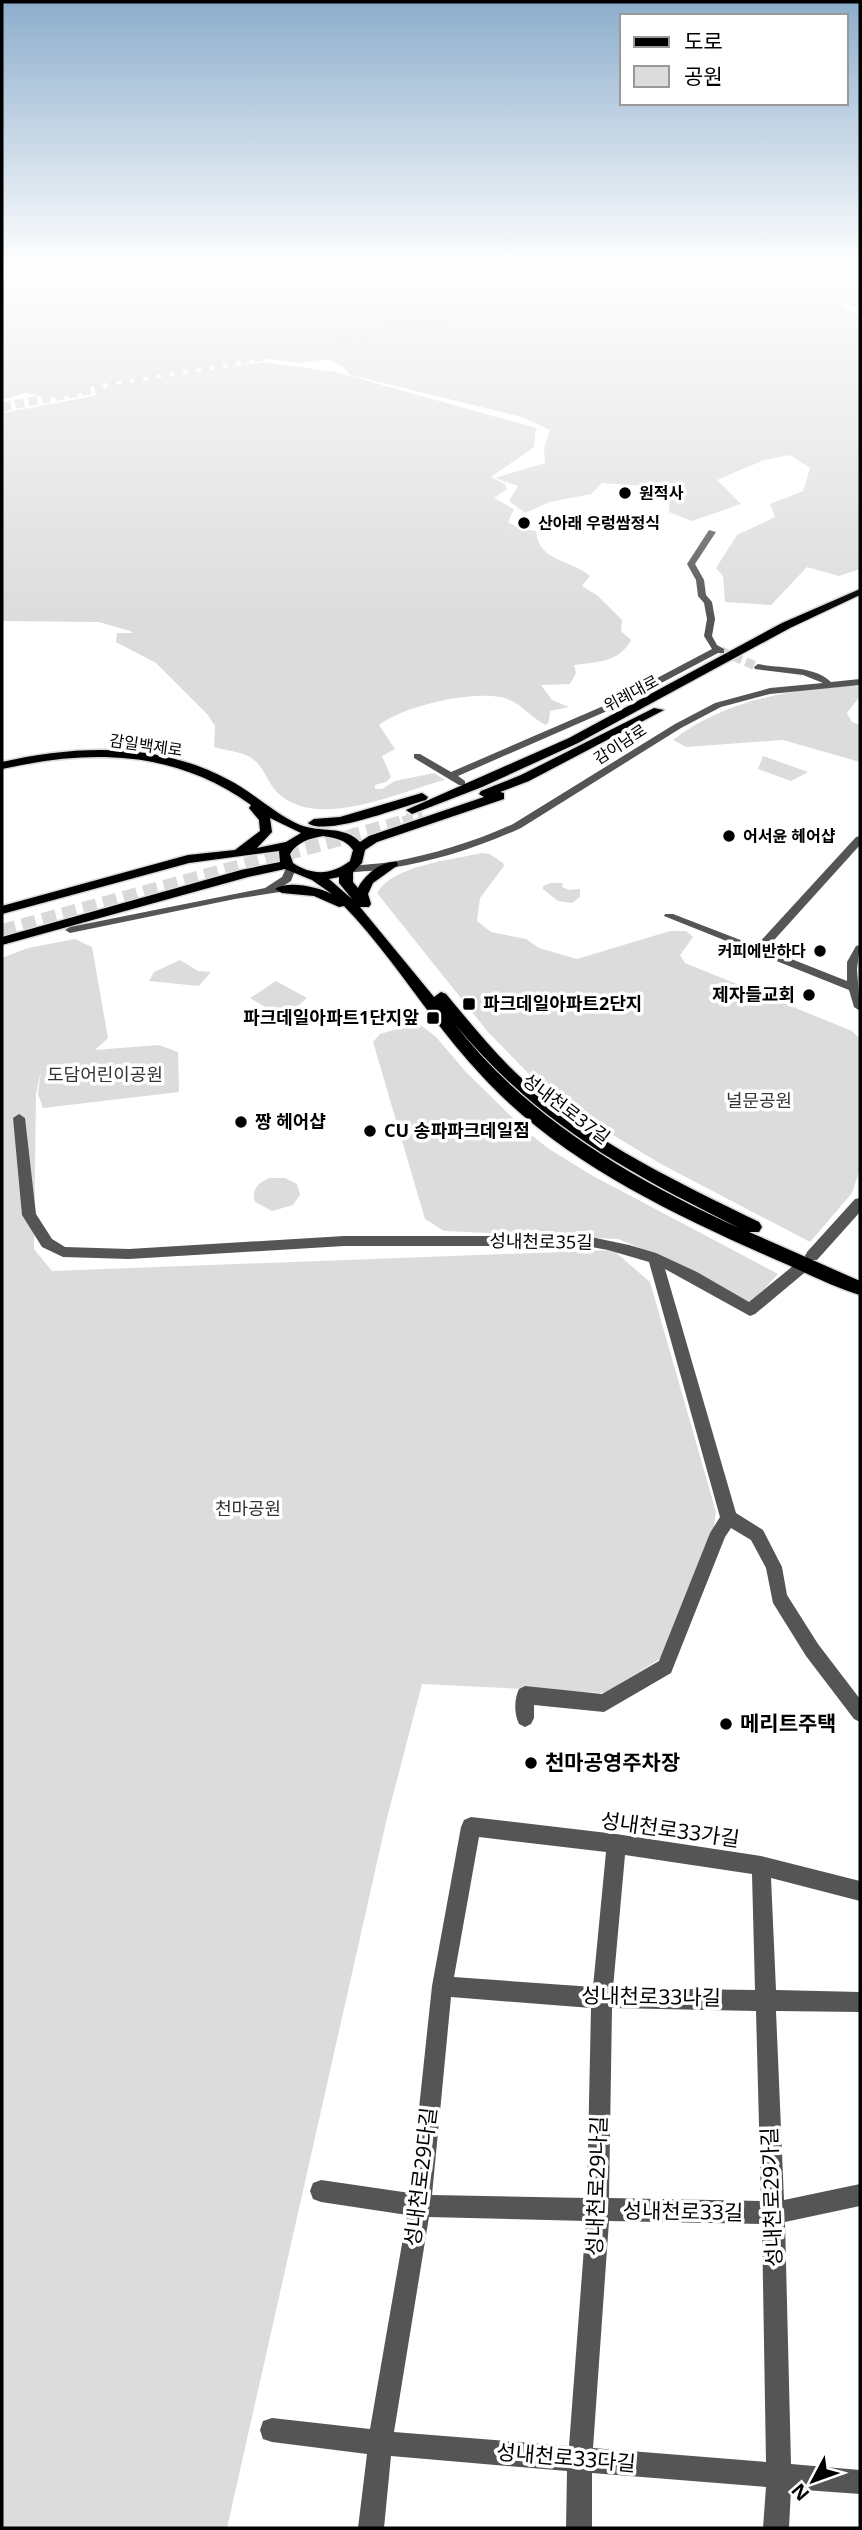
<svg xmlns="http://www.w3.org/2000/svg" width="862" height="2530" viewBox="0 0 862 2530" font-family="'Noto Sans','Noto Sans KR',sans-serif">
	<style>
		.green { fill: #dcdcdc }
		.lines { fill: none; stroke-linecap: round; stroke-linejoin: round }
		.minor-tunnel { stroke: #d9d9d9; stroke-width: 9; stroke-dasharray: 9 4.5; stroke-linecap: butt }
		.major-tunnel-far1 { stroke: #d9d9d9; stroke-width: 11; stroke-dasharray: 11 5; stroke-linecap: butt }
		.major-tunnel { stroke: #d9d9d9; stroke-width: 14; stroke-dasharray: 14 7; stroke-linecap: butt }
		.highway-tunnel { stroke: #d9d9d9; stroke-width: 9; stroke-dasharray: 9 4.5; stroke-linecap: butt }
		.major-casing { stroke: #dbdbdb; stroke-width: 3 }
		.minor { fill: #555; fill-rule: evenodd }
		.major { fill: #000; fill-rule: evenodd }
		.poi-dot { fill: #000; stroke: #fff; stroke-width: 2.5 }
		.labels { text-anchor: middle; stroke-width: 7; stroke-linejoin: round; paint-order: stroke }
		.far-poi-label { font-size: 16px; font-weight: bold; fill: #000; stroke: #fff; text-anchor: start }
		.far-street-label { font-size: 16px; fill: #000; stroke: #fff }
		.poi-label { font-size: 18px; font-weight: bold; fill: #000; stroke: #fff; text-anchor: start }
		.park-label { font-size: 18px; fill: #333; stroke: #fff }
		.street-label { font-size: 18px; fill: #000; stroke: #fff }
		.near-poi-label { font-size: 21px; font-weight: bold; fill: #000; stroke: #fff; text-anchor: start }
		.near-street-label { font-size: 21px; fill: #000; stroke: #fff }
	</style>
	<rect width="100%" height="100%" fill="#fff"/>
	<!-- green -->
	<path class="green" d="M2 263H860V308L845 304 842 307 860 316V569L839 576 807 567 771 605 725 602 723 576 716 568 737 535 775 517 770 504 803 491 810 468 790 455 764 460 717 480 741 504 692 521 669 512 670 488 602 483 591 494 550 502 525 513 509 501 518 486 495 478 545 463 544 448 550 430 522 417 350 375 342 366 327 359 299 363 260 358 95 385 77 395 48 398 25 393 2 400Z
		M263 362 336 372 536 428 534 447 491 477 505 484 507 489 494 498 514 509 508 522 518 528 536 531C539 562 570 559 590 576L582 586 598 596 622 620 621 631 631 640C619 663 596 662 574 665L576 673 570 684 541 685 552 700 569 707 550 711 549 721 546 725C533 719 523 706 510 700 480 687 403 706 379 725L395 749 382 756 391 777 386 782 375 785V789H382L395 781 434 773 445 780C401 791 321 830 280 795 268 786 265 766 250 757 241 752 225 750 214 747L215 726 208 715 156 663 116 642 117 633H133L130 631 99 622 2 621V413L94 396 109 386Z
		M860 686V696L847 713 852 722 860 725V762L783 740 686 747 673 740C725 700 796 687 860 686Z
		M763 756 808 772 791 781 758 769Z
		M482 853 490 854 503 863 504 866 480 898 477 921 491 932 526 939 539 948 577 959 670 931H686L693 937 680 955 685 963 852 1031 860 1039V1169L852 1193 810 1242 661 1164 575 1112 528 1073 488 1032 377 893C393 865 452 860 482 853Z
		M551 883H563L562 887 569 890 580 889V897L572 903 558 901 543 889V886Z
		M75 939 92 947 108 1038 95 1050 159 1045 178 1052 179 1092 43 1108 38 1094 41 1070 36 1094 34 1249 52 1271 613 1250 650 1282 716 1512 712 1543 660 1659 604 1693 422 1684 387 1818 227 2528H2V958L28 948Z
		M180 960 198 971 211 972 199 986 149 981 154 972Z
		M276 981 307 998 284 1018 250 998Z
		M418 1023 436 1037 466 1072 525 1130 549 1149 593 1176 778 1274 750 1304 659 1256 618 1239 444 1231 425 1219 373 1042 380 1034Z
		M270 1178H285L297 1184 300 1195 293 1205 272 1211 255 1202C251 1189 259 1182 270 1178Z"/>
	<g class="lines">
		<!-- minor-tunnel -->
		<path class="minor-tunnel" d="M721 651 758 667"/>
		<!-- major-tunnel-far1 -->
		<path class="major-tunnel-far1" d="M403 822 423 817"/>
		<!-- major-tunnel -->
		<path class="major-tunnel" d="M2 931 410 820"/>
		<!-- highway-tunnel -->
		<path class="highway-tunnel" d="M2 407 738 263"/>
		<!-- major casing -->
		<g class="major-casing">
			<path id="major" d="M860 589V595L790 628 578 743 482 787 412 814 406 810 569 738 782 623Z
				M654 708 664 710 529 781 500 792 504 793V799L377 842 365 850 362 863 353 872V882L358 888C364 876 382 860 397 862L398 865 373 883 368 894 371 904 369 907H360L434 997 441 992 446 994C472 1025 498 1058 529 1085 597 1144 679 1183 759 1222L762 1227 759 1232H749L860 1281V1295C830 1286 801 1270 772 1258 670 1213 557 1159 481 1075 431 1022 394 958 344 906L339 907 314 896 282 893 275 889C288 880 318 887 332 894L312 880 285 869 248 877 2 945V937L241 870 280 862 279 851 189 863 2 914V906L188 855 235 850 260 831 259 820 249 808 251 805C175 750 91 749 2 769V762C76 745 158 742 227 779 253 792 273 813 300 825 320 833 344 825 360 842L369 836 484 797 479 794 481 791 521 775ZM270 818 301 833 286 842 257 848 272 832ZM323 836C335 838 345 839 353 850L350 861C332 875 312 876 293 863L290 854C298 841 309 839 323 836ZM339 877V883L352 899 329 879ZM454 1023C536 1123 625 1171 739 1228 631 1178 527 1118 454 1023Z
				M422 793 428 797 426 800C404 806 325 837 308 823L314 819 340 817Z"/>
		</g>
		<!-- minor -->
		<path class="minor" d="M709 530 716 532 695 564 704 580 706 595 712 602 715 619 712 636 717 645 724 649V653H718L614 708 458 776 465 781V785H459L414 758V754H420L451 772 608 704 712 649 704 636 707 619 704 603 698 596 696 580 687 564Z
			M758 664C781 669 814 665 831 682L860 679V685L770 694 721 707 681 728 521 828C479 847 436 861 391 868 377 871 362 871 348 873L343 870 348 867C363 864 377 864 392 862 434 854 474 842 513 824L675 724 715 703 770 688 823 683 803 675 755 669 754 667Z
			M860 836V845L766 949 847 981V962L856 946 860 945 857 969 860 1011 854 1007 849 990 664 916 665 914H673L756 946 856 837Z
			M291 865 296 868 291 881 283 886 287 889 286 891 235 899 70 933 65 930 70 927 265 888 282 877 287 866Z
			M19 1114 25 1118 36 1214 52 1239 65 1247 129 1249 344 1236H586L629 1245 656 1253 697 1272 749 1302 799 1261H809L811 1265 809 1269 755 1314 750 1316 665 1269 736 1513 763 1530 782 1567 787 1595 818 1644 860 1699V1722L854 1719 806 1656 773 1603 766 1568 751 1540 731 1528 725 1537 671 1673 604 1712 534 1705V1718L531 1724 525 1727 519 1724C514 1714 514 1699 519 1689L525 1686 602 1694 659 1661 710 1533 720 1517 649 1262 608 1250 586 1246H344L129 1259 63 1257 42 1247 22 1215 13 1118Z
			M860 1198V1212L817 1260H807L805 1256 807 1252 855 1199Z
			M471 1817 616 1834 761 1856 860 1881V1901L771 1878 776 1990 860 1992V2012L776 2011 784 2200 860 2184V2206L785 2222 791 2464 860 2470V2494L791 2489 789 2528H763L766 2487 592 2473V2528H566L567 2471 391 2456 384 2528H358L367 2454 272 2442 263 2439 260 2430 263 2421 272 2418 370 2429 407 2215 321 2202 313 2199 310 2191 313 2183 321 2180 410 2193 432 1986 461 1827 464 1820ZM479 1837 606 1852 593 1987 454 1977ZM625 1855 752 1874 755 1990 613 1988ZM451 1997 591 2008 587 2198 432 2195ZM612 2008 756 2011 761 2201 609 2198ZM429 2217 586 2221 569 2446 394 2432ZM609 2221 762 2224 766 2462 593 2448Z"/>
		<!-- major -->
		<use href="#major" class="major"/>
	</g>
	<!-- sky -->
	<linearGradient id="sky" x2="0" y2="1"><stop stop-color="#8cadcc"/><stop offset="0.43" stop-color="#fff"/><stop offset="1" stop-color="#fff" stop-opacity="0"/></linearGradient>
	<rect width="862" height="617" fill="url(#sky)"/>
	<!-- markers -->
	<g class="poi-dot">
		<circle cx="625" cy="493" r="7"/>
		<circle cx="524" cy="523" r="7"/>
		<circle cx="729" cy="836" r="7"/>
		<circle cx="820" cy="951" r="7"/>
		<circle cx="809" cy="995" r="7"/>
		<rect x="462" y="997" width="14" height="14" rx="3.5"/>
		<rect x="426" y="1011" width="14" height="14" rx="3.5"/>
		<circle cx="241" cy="1122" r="7"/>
		<circle cx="370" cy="1131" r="7"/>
		<circle cx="726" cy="1724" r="7"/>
		<circle cx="531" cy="1763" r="7"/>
	</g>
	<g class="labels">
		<!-- far-poi labels -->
		<g class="far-poi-label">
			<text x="639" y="499">원적사</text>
			<text x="538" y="529">산아래 우렁쌈정식</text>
			<text x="743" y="842">어서윤 헤어샵</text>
			<text x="806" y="957" text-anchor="end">커피에반하다</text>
		</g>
		<!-- far-street labels -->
		<g class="far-street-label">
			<text transform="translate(631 693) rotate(-28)" y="6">위례대로</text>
			<text transform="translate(620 744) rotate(-33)" y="6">감이남로</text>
			<text transform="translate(146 745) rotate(8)" y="6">감일백제로</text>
		</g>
		<!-- poi labels -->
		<g class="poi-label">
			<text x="795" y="1001" text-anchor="end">제자들교회</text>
			<text x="483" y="1010">파크데일아파트2단지</text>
			<text x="419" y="1024" text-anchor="end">파크데일아파트1단지앞</text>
			<text x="255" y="1128">짱 헤어샵</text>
			<text x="384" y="1137">CU 송파파크데일점</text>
		</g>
		<!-- park labels -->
		<g class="park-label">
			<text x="105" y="1081">도담어린이공원</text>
			<text x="759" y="1107">널문공원</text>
			<text x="248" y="1515">천마공원</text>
		</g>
		<!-- street labels -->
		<g class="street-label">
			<text transform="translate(566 1109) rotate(37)" y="6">성내천로37길</text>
			<text transform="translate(541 1242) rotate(1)" y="6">성내천로35길</text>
		</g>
		<!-- near-poi labels -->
		<g class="near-poi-label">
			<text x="740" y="1731">메리트주택</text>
			<text x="545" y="1770">천마공영주차장</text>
		</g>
		<!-- near-street labels -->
		<g class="near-street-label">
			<text transform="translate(670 1830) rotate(8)" y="7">성내천로33가길</text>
			<text transform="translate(651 1997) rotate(1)" y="7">성내천로33나길</text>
			<text transform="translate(421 2177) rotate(-83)" y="7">성내천로29다길</text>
			<text transform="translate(597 2186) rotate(-88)" y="7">성내천로29나길</text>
			<text transform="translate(772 2197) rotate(-92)" y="7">성내천로29가길</text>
			<text transform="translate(683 2212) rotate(1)" y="7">성내천로33길</text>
			<text transform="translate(566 2458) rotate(5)" y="7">성내천로33다길</text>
		</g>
	</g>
	<!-- border -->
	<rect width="862" height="2530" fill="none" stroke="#000000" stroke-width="7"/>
	<!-- legend -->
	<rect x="620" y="14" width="228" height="91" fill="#ffffff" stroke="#999999" stroke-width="2"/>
	<rect x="634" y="37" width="35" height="10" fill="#000000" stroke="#999999" stroke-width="2"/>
	<text x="684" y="49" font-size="21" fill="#000000">도로</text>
	<rect x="634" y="66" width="35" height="21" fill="#dcdcdc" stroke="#999999" stroke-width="2"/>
	<text x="684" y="84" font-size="21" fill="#000000">공원</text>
	<!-- north arrow -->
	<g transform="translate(813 2481) rotate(229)" stroke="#ffffff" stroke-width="5" paint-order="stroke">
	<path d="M0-5L12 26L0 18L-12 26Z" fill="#000000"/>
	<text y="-10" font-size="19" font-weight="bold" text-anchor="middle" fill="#000000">N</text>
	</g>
</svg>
